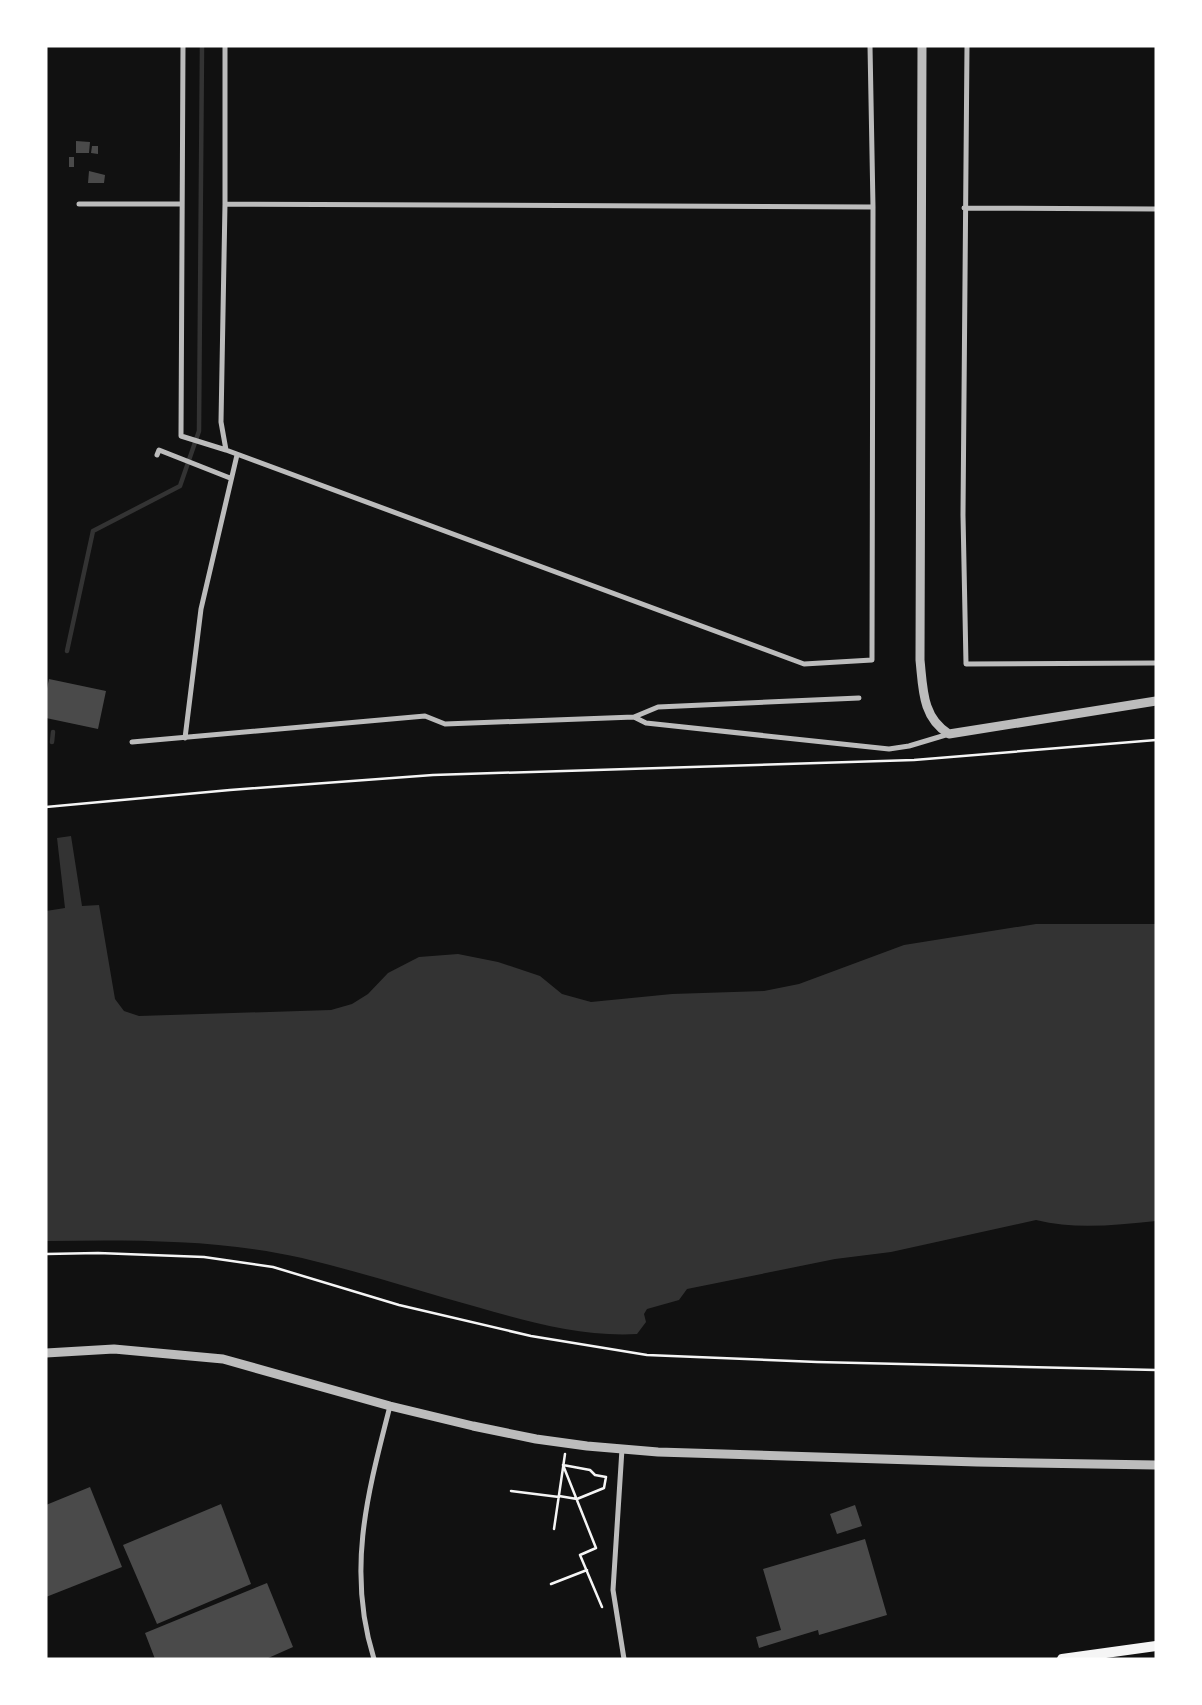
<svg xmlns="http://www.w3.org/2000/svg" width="1202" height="1705" viewBox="0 0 1202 1705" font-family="Lato,sans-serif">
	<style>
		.water { fill: #333 }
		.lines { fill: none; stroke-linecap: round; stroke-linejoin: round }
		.stream { stroke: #333; stroke-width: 4.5 }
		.building { fill: #4a4a4a }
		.path { stroke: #f5f5f5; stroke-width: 2.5 }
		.minor { stroke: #bcbcbc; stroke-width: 5 }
		.tertiary { stroke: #bcbcbc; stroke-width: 9 }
		.secondary { stroke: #f5f5f5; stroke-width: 10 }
	</style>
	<rect width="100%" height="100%" fill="#111"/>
	<!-- water -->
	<path class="water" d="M71 836 82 906 99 905 115 999 124 1011 139 1016 331 1010 352 1004 368 994 388 973 419 957 458 954 498 962 540 976 562 994 591 1002 672 994 764 991 799 984 904 945 1036 924H1156V1221C1115 1225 1076 1230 1036 1220L891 1252 835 1259 687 1289 679 1300 647 1309 644 1314 646 1322 637 1334C583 1337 529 1322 477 1307 419 1291 361 1272 302 1258 219 1239 131 1240 46 1241V911L65 908 57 838Z"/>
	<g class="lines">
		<!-- stream -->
		<path class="stream" d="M67 651 93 531 180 486 199 431 202 46
			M52 742 53 732"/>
	</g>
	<!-- building -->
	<path class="building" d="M76 141 90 142 89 153H76Z
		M92 146H98V154L91 153Z
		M69 157H74V167H69Z
		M89 171 105 175 104 183H88Z
		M49 679 106 691 98 729 46 718V693Z
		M90 1487 122 1567 46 1597V1505Z
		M221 1504 251 1584 157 1624 123 1545Z
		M855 1505 862 1526 837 1534 830 1514Z
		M865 1539 887 1615 819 1635 818 1630 759 1648 756 1637 781 1630 763 1569Z
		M267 1583 293 1647 266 1659H155L145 1633Z"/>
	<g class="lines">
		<!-- path -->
		<path class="path" d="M46 807 230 790 433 775 914 760 1156 740
			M46 1254 98 1253 204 1257 273 1267 399 1305 531 1336 647 1355 817 1362 1156 1370
			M563 1465 596 1548 580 1555 602 1607
			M511 1491 559 1497
			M559 1496 577 1499 604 1488 606 1477 595 1475 590 1470 563 1465
			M554 1529 565 1454
			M551 1584 587 1570"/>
		<!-- minor -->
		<path class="minor" d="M183 46 181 436 226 450
			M225 46V204L221 422 226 450 804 664 872 660 873 207 870 46
			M967 46 963 515 966 664 1156 663
			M79 204H181
			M225 204 873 207
			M964 208 1156 209
			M157 455 159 450 230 478
			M634 717 646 723 889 749 909 746 949 734
			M185 738 201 609 237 455
			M132 742 425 716 445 724 634 717 658 707 859 698
			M622 1449 613 1590 624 1659
			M374 1659C346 1570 368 1492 390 1406"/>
		<!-- tertiary -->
		<path class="tertiary" d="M922 46 920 660C923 688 922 718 949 734L1156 701
			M46 1353 114 1349 223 1359 390 1406 473 1426 536 1439 587 1446 658 1452 977 1462 1156 1465"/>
		<!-- secondary -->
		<path class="secondary" d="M1062 1659 1156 1646"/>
	</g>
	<!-- border -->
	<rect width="1202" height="1705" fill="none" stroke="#ffffff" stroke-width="95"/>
</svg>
